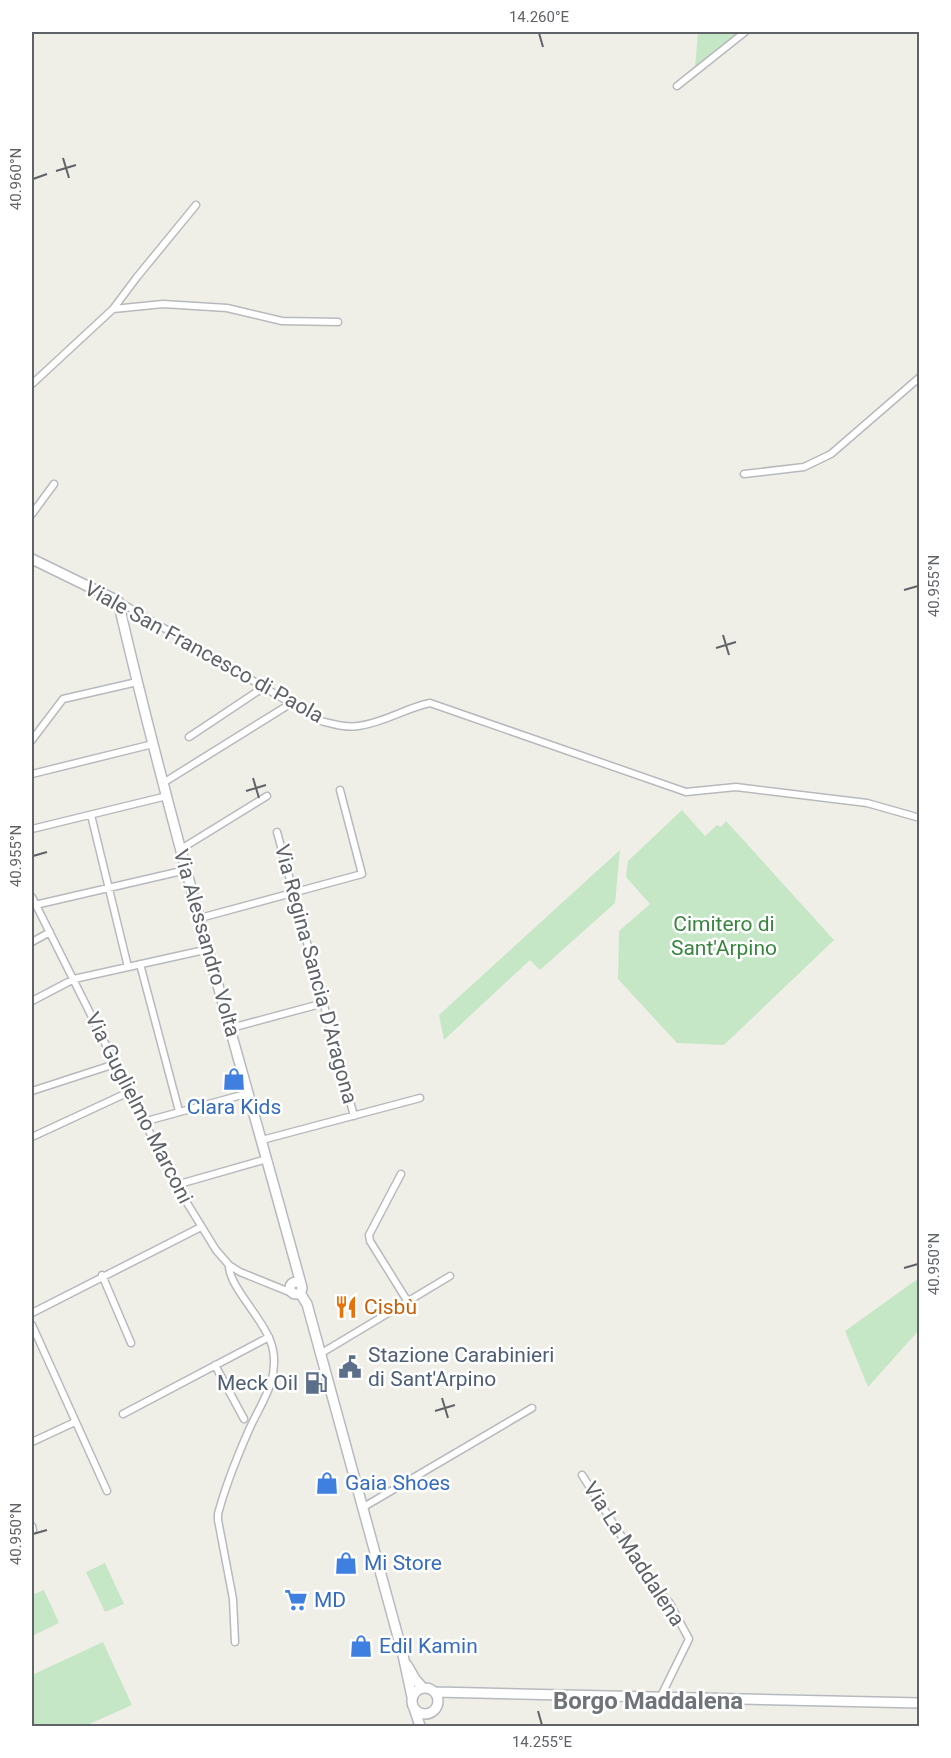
<svg xmlns="http://www.w3.org/2000/svg" width="951" height="1758" viewBox="0 0 951 1758" font-family="Roboto,sans-serif">
	<style>
		.green { fill: #c5e7c6 }
		.lines { fill: none; stroke-linecap: round; stroke-linejoin: round }
		.street-casing { stroke: #b7b9bd; stroke-width: 9 }
		.secondary-casing { stroke: #b6b9be; stroke-width: 12 }
		.street { stroke: #fff; stroke-width: 6 }
		.secondary { stroke: #fff; stroke-width: 9 }
		.ticks { fill: none; stroke: #5f6267; stroke-width: 2 }
		.labels { text-anchor: middle; stroke-width: 5; stroke-linejoin: round; paint-order: stroke }
		.street-label { font-size: 21px; fill: #5f6267; stroke: #fff }
		.park-label { font-size: 21px; fill: #37863e; stroke: #fff }
		.shop-label { font-size: 21px; fill: #366cbe; stroke: #fff; text-anchor: start }
		.food-label { font-size: 21px; fill: #c56008; stroke: #fff; text-anchor: start }
		.service-label { font-size: 21px; fill: #4e5e75; stroke: #fff; text-anchor: start }
		.quarter-label { font-size: 24px; font-weight: bold; fill: #707479; stroke: #fff }
		.neatline { fill: none; stroke: #5f6267; stroke-width: 2 }
		.ticks-label { font-size: 15px; text-anchor: middle; fill: #5f6267 }
	</style>
	<rect width="100%" height="100%" fill="#f0efe7"/>
	<!-- green -->
	<path class="green" d="M698 32H740L695 68Z
		M682 810 705 836 717 825 721 827 726 821 834 940 724 1045 677 1043 618 979 619 931 650 904 626 877 628 861Z
		M620 850 615 903 540 970 530 960 444 1040 439 1015Z
		M919 1278V1330L868 1387 845 1331Z
		M105 1563 124 1604 105 1612 86 1572Z
		M44 1590 59 1623 32 1636V1595Z
		M103 1642 132 1705 85 1726H32V1675Z"/>
	<g class="lines">
		<!-- street casing -->
		<g class="street-casing">
			<path id="street" d="M677 86 745 32
				M113 309 163 304 227 308 282 321 338 322
				M32 384 113 309 137 277 196 205
				M744 474 804 467 831 454 920 377
				M32 514 54 484
				M118 601 321 721C333 724 346 728 358 726 384 723 405 708 430 703L686 792 736 787 867 803 920 818
				M189 737 264 687
				M32 740 63 699 137 682
				M32 774 153 744
				M163 783 290 704
				M91 815 128 967
				M32 829 167 796
				M277 832 354 1116
				M181 849 267 796
				M32 897 176 1185 216 1250 229 1265 240 1272 292 1293
				M35 905 186 870
				M200 918 362 874 340 790
				M32 942 50 932
				M140 964 179 1111
				M32 1001 74 979 209 949
				M231 1028 324 1003
				M32 1091 115 1064
				M143 1122 249 1093
				M32 1137 129 1092
				M262 1140 420 1098
				M401 1174 369 1235 370 1241 408 1302
				M176 1185 267 1159
				M229 1265C228 1287 268 1322 273 1350 279 1382 260 1404 248 1432 238 1455 224 1491 218 1514V1520L233 1599 235 1642
				M102 1275 131 1343
				M32 1313 201 1227
				M32 1325 107 1491
				M320 1354 450 1276
				M215 1365 244 1419
				M123 1414 269 1337
				M32 1442 75 1422
				M582 1475 653 1585 669 1602 689 1639 660 1698
				M362 1508 532 1408
				M32 1526 33 1530"/>
		</g>
		<!-- secondary casing -->
		<g class="secondary-casing">
			<path id="secondary" d="M32 559 118 601C171 830 239 1056 301 1284
				M290 1288a6 6 0 1 1 12 0a6 6 0 1 1-12 0Z
				M300 1293 307 1304 403 1655 412 1697
				M407 1665 415 1679 423 1688
				M412 1701a13 13 0 1 1 26 0a13 13 0 1 1-26 0Z
				M435 1692 920 1703
				M414 1708 420 1726"/>
		</g>
		<!-- street -->
		<use href="#street" class="street"/>
		<!-- secondary -->
		<use href="#secondary" class="secondary"/>
	</g>
	<!-- ticks -->
	<path class="ticks" d="M539 33 543 47M63 158 69 178M56 171 76 165M33 179 47 174M904 590 918 586M723 635 729 655M716 648 736 642M253 778 259 798M246 791 266 785M33 856 47 852M904 1268 918 1264M442 1398 448 1418M435 1411 455 1405M33 1534 47 1530M538 1711 542 1725"/>
	<!-- icons -->
	<defs>
		<g id="shop-bare" transform="scale(1.8)"><path d="M-5-2.5h2.3a2.7 3.5 0 0 1 5.4 0H5L5.5 6h-11ZM-1.5-2.5h3a1.5 2.3 0 0 0-3 0Z" fill="#3f7fe0" stroke="#fff" stroke-width="2.5" paint-order="stroke"/></g>
		<g id="restaurant-bare" transform="scale(1.8)"><path d="M-5-6h1v4h1v-4h1v4h1v-4h1v5L-1.5 .5V6h-2V.5L-5-1ZM5-6V6H3V1.5H1.5Q1.5-4 5-6Z" fill="#e8710a" stroke="#fff" stroke-width="2.5" paint-order="stroke"/></g>
		<g id="civic-bare" transform="scale(1.8)"><path d="M-.6-6.5H3V-4.5H.6V-3L4-1V1h2V6H-6V1h2V-1L-.6-3ZM-1.2 2.5V6h2.4V2.5Z" fill="#5c6f8a" stroke="#fff" stroke-width="2.5" paint-order="stroke"/></g>
		<g id="fuel-bare" transform="scale(1.8)"><path d="M-5.5-6h7V0h2V4h1.3V-2.5L3-4.5l.8-.8L6-3V5H2.5V1h-1V6h-7ZM-4.2-4.7v3.2H.2V-4.7Z" fill="#5c6f8a" stroke="#fff" stroke-width="2.5" paint-order="stroke"/></g>
		<g id="supermarket-bare" transform="scale(1.8)"><path d="M-6-5.5h2.5l.6 2H6L4.5 2H-2.5L-4.4-4H-6ZM-1.5 3.2a1.3 1.3 0 1 0 .1 0ZM3 3.2a1.3 1.3 0 1 0 .1 0Z" fill="#3f7fe0" stroke="#fff" stroke-width="2.5" paint-order="stroke"/></g>
	</defs>
	<g fill-rule="evenodd">
		<use href="#shop-bare" x="234" y="1079"/>
		<use href="#restaurant-bare" x="346" y="1307"/>
		<use href="#civic-bare" x="350" y="1367"/>
		<use href="#fuel-bare" x="316" y="1383"/>
		<use href="#shop-bare" x="327" y="1483"/>
		<use href="#shop-bare" x="346" y="1563"/>
		<use href="#supermarket-bare" x="296" y="1600"/>
		<use href="#shop-bare" x="361" y="1646"/>
	</g>
	<g class="labels">
		<!-- street labels -->
		<g class="street-label">
			<text transform="translate(204 652) rotate(29)" y="7">Viale San Francesco di Paola</text>
			<text transform="translate(207 943) rotate(74)" y="7">Via Alessandro Volta</text>
			<text transform="translate(316 974) rotate(75)" y="7">Via Regina Sancia D'Aragona</text>
			<text transform="translate(139 1108) rotate(63)" y="7">Via Guglielmo Marconi</text>
			<text transform="translate(634 1554) rotate(57)" y="7">Via La Maddalena</text>
		</g>
		<!-- park labels -->
		<g class="park-label">
			<text x="724" y="931">Cimitero di<tspan x="724" dy="24">Sant'Arpino</tspan></text>
		</g>
		<!-- shop labels -->
		<g class="shop-label">
			<text x="234" y="1114" text-anchor="middle">Clara Kids</text>
			<text x="345" y="1490">Gaia Shoes</text>
			<text x="364" y="1570">Mi Store</text>
			<text x="314" y="1607">MD</text>
			<text x="379" y="1653">Edil Kamin</text>
		</g>
		<!-- food labels -->
		<g class="food-label">
			<text x="364" y="1314">Cisbù</text>
		</g>
		<!-- service labels -->
		<g class="service-label">
			<text x="368" y="1362">Stazione Carabinieri<tspan x="368" dy="24">di Sant'Arpino</tspan></text>
			<text x="298" y="1390" text-anchor="end">Meck Oil</text>
		</g>
		<!-- quarter labels -->
		<g class="quarter-label">
			<text x="648" y="1709">Borgo Maddalena</text>
		</g>
	</g>
	<!-- border -->
	<rect width="951" height="1758" fill="none" stroke="#ffffff" stroke-width="66"/>
	<rect x="33" y="33" width="885" height="1692" class="neatline"/>
	<g class="ticks-label">
		<text x="539" y="22">14.260°E</text>
		<text transform="translate(16 179) rotate(-90)" y="5">40.960°N</text>
		<text transform="translate(934 586) rotate(-90)" y="5">40.955°N</text>
		<text transform="translate(16 856) rotate(-90)" y="5">40.955°N</text>
		<text transform="translate(934 1264) rotate(-90)" y="5">40.950°N</text>
		<text transform="translate(16 1534) rotate(-90)" y="5">40.950°N</text>
		<text x="542" y="1747">14.255°E</text>
	</g>
</svg>
